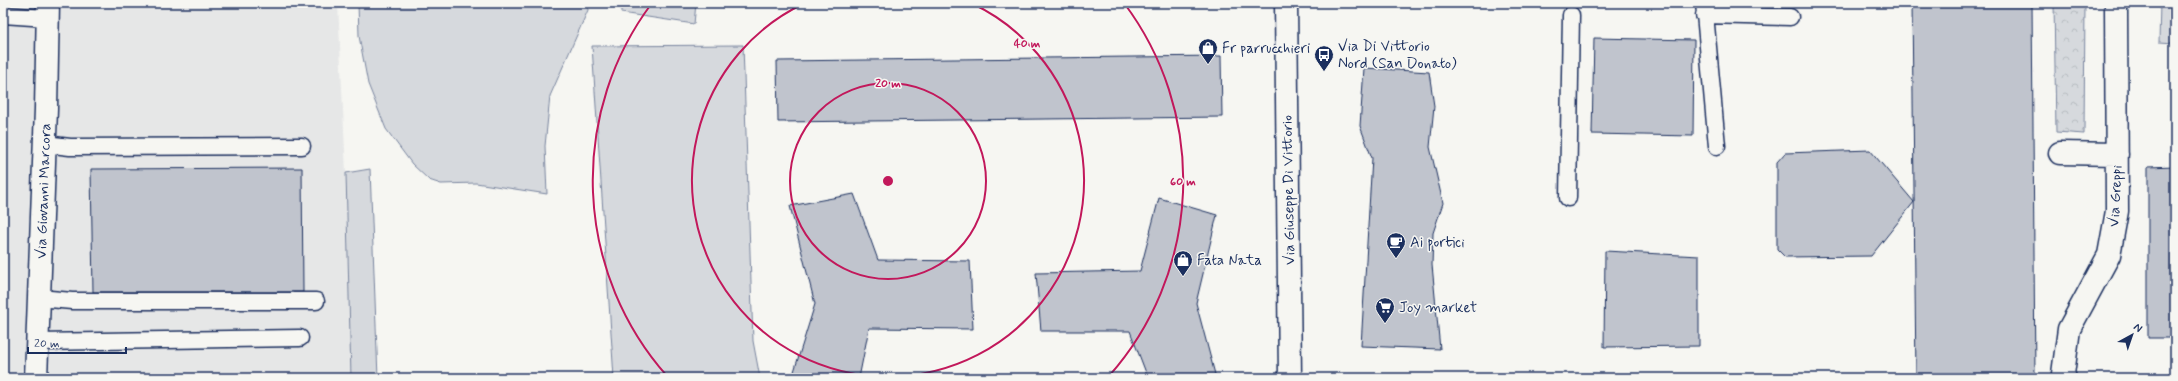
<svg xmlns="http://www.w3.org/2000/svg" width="2178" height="381" viewBox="0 0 2178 381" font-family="Mynerve,sans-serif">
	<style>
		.built { fill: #e6e7e7 }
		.green { fill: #d6d9dd; stroke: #78849e }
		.forest { fill: url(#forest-crowns); stroke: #78849e }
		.building { fill: #c0c4cd; stroke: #1b2f5e }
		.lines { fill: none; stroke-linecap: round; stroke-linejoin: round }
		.service-casing { stroke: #1b2f5e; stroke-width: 19 }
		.minor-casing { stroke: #1b2f5e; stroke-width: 25 }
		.service { stroke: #f6f6f2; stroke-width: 16 }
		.minor { stroke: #f6f6f2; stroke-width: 22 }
		.ring { fill: none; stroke: #c2185b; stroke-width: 2 }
		.labels { text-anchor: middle; stroke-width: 3; stroke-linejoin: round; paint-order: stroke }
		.poi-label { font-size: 15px; fill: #1b2f5e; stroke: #f6f6f2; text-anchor: start }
		.street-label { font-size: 15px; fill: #1b2f5e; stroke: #f6f6f2 }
		.centre { fill: #c2185b; stroke: #f6f6f2; stroke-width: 2 }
		.ring-label { font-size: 12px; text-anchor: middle; font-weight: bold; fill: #c2185b; stroke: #f6f6f2; stroke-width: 3; stroke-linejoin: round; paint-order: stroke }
	</style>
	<defs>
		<pattern id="forest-crowns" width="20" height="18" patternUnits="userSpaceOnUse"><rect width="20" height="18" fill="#d6d9dd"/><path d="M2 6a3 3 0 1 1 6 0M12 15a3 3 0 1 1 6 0" fill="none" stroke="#b7bbc0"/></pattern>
	</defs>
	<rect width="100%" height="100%" fill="#f6f6f2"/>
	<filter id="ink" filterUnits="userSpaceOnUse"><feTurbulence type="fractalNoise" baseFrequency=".025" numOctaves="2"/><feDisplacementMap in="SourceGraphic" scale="8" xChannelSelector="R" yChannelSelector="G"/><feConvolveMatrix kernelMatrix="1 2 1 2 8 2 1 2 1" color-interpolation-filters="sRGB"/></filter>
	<g filter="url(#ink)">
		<!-- built -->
		<path class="built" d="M3 3H338L346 173 351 378H3Z"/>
		<!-- green -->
		<path class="green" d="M358 3H588V10L550 96 545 146 547 194 476 183 441 184 429 180 412 164 386 129 368 84 359 36Z
			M621 3H696L694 24 621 13Z
			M2160 3H2175V43L2159 42Z
			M743 45 753 341 760 378H614L592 46Z
			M370 169 378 378H351L346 173Z"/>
		<!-- forest -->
		<path class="forest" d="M2054 3H2085L2084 134 2056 132Z"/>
		<!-- building -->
		<path class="building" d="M1912 3H2032L2035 378H1916Z
			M1594 38 1694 40 1693 136 1592 134Z
			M1221 56 1222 117 778 122 777 61Z
			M1364 68 1429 72 1434 106 1430 147 1443 203 1433 233 1432 265 1440 349 1361 346 1372 158 1360 126Z
			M1870 150 1914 202 1871 256 1785 257 1777 249V162L1785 153Z
			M2175 166V338H2148V167Z
			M302 168 303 292H93L91 169Z
			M854 194 878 260 970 261 973 329 869 328 859 378H792L815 304 790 206Z
			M1159 198 1217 215 1196 303 1216 378H1148L1130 331H1041L1036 273 1140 271Z
			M1605 251 1699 256V346L1604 347Z"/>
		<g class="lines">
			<!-- service casing -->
			<g class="service-casing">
				<path id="service" d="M1704 3 1717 146
					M3 15 47 18
					M1704 15 1790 17
					M45 144 70 147 302 146
					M1568 198 1571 15
					M39 298 72 301H316
					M37 342 300 338"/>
			</g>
			<!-- minor casing -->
			<g class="minor-casing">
				<path id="minor" d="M1286 3 1290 378
					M2060 153 2117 154
					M36 378 46 109 48 3
					M2065 378 2063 374 2069 329 2109 255 2117 211 2116 3"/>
			</g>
			<!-- service -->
			<use href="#service" class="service"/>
			<!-- minor -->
			<use href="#minor" class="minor"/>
		</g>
	</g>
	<!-- distance rings -->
	<g class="ring">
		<circle cx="888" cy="181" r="98"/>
		<path d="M971 3A196 196 0 1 1 805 3"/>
		<path d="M667 376A295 295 0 0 1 652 3M1124 3A295 295 0 0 1 1109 376"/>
	</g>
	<!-- icons -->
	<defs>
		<g id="shop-pin" transform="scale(1)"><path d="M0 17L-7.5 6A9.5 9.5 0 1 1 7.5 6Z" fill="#1b2f5e" stroke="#f6f6f2"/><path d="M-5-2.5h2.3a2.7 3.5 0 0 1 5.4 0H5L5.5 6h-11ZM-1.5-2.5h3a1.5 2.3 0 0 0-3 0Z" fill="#fff"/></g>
		<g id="bus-pin" transform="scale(1)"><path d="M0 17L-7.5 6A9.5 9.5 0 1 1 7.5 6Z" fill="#1b2f5e" stroke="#f6f6f2"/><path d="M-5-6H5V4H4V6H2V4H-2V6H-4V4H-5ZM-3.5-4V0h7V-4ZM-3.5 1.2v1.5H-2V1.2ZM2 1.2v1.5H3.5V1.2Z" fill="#fff"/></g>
		<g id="cafe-pin" transform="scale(1)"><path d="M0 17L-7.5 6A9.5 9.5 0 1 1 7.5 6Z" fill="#1b2f5e" stroke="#f6f6f2"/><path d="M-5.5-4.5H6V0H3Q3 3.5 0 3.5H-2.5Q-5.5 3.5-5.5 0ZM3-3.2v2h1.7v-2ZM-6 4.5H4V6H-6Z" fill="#fff"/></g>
		<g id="supermarket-pin" transform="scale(1)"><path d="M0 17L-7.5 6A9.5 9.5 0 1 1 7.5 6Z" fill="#1b2f5e" stroke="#f6f6f2"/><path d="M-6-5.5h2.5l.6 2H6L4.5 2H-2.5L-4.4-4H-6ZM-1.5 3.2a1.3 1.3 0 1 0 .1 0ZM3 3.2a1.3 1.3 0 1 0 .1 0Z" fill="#fff"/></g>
	</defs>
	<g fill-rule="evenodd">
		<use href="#shop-pin" x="1208" y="48"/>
		<use href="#bus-pin" x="1324" y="55"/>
		<use href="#cafe-pin" x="1396" y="242"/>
		<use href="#shop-pin" x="1183" y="260"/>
		<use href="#supermarket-pin" x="1385" y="307"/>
	</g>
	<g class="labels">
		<!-- poi labels -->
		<g class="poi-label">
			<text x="1338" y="51">Via Di Vittorio<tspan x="1338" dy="17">Nord (San Donato)</tspan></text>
			<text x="1222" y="53">Fr parrucchieri</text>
			<text x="1410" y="247">Ai portici</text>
			<text x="1197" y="265">Fata Nata</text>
			<text x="1399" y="312">Joy market</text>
		</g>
		<!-- street labels -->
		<g class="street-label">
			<text transform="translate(1288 190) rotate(-91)" y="5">Via Giuseppe Di Vittorio</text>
			<text transform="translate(43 191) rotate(-88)" y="5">Via Giovanni Marcora</text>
			<text transform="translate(2115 196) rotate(-87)" y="5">Via Greppi</text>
		</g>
	</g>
	<circle cx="888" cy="181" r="6" class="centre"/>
	<g class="ring-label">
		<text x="1027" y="47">40 m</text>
		<text x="888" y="87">20 m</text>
		<text x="1183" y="185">60 m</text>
	</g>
	<!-- margin -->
	<rect width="2178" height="381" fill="none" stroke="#f6f6f2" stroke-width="16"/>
	<rect x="8" y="8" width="2162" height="365" fill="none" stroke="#1b2f5e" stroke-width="1.5" filter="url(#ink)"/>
	<!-- north arrow -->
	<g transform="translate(2132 335) rotate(40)" stroke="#f6f6f2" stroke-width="3" paint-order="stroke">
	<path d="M0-3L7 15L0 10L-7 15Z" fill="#1b2f5e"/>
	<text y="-6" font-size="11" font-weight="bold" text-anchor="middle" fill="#1b2f5e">N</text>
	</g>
	<!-- scale -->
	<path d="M28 347v6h98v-6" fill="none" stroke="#1b2f5e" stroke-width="2"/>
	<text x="34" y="347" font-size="12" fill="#1b2f5e" stroke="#f6f6f2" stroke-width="3" paint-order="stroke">20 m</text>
</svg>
